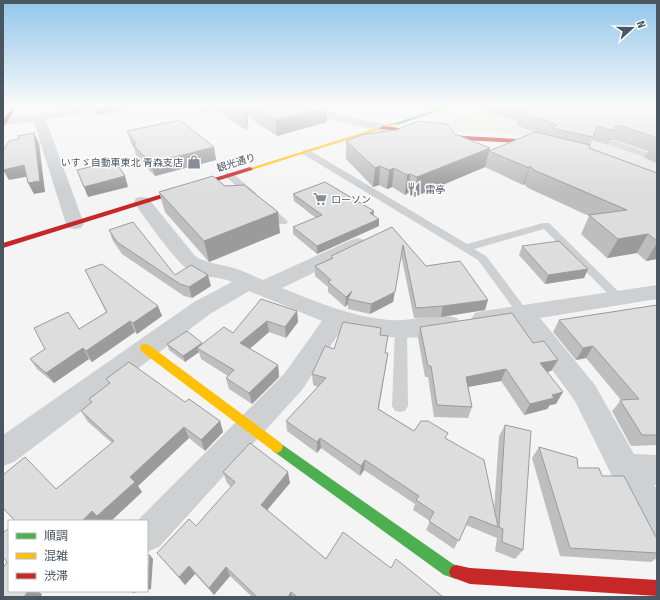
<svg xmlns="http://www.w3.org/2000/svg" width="660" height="600" viewBox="0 0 660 600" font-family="'Fira Sans Condensed','Noto Sans JP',sans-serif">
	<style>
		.commercial { fill: #e8e7e3 }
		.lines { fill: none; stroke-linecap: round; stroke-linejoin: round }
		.lane { fill: #ced0d2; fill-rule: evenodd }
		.street { fill: #ced0d2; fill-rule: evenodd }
		.fast { fill: #4caf50; fill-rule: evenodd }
		.slow { fill: #ffc107; fill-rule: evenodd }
		.jam { fill: #c62828; fill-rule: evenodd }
		.wall { fill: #bebebf }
		.shaded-wall { fill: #9b9b9b }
		.building { fill: #ddddde; stroke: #9b9b9b }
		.labels { text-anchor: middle; stroke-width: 3; stroke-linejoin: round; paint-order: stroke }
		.far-poi-label { font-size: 10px; fill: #4a5661; stroke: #fff; text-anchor: start }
		.far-street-label { font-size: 10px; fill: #4a5661; stroke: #fff }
	</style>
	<rect width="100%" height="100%" fill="#f4f4f4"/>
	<!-- commercial -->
	<path class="commercial" d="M486 106H657V172L615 158 514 134 426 129 431 122 464 116Z"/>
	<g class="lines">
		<!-- lane -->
		<path class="lane" d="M421 106H430L439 111 434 112Z
			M609 141H615L657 156V161L609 145Z
			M303 150H309L467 244 543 223H549L625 298 619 302 615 301 544 229 474 249 486 256 529 313 527 316H519L478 260 303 154Z
			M226 173H232L256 193V197H250L226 177Z
			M267 204 270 205 286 220 288 222 286 224H280L264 209V205Z
			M401 324 406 326 407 329 408 406 405 411 400 412 395 411 392 406 395 329 396 326Z"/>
		<!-- street -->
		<path class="street" d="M82 106H107L101 109 46 120 84 224 81 228 75 229 69 228 66 224 34 122 3 125V117L39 114Z
			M283 106H305L388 125 389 128 383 132 285 108Z
			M142 197 148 198 195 256C207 264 220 264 234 268 244 271 253 276 263 280L351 240 358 238 365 240 367 244 365 248 282 288C317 302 352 317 390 320 411 322 438 312 457 318L461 324 457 330C418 342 381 339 343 327L302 390 159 547 147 552V521H137L284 374 322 321 249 291 210 314 14 462 3 466V435L194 302 232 282C219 276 203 278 190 271 177 264 144 217 134 202L136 198Z
			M657 285V299L540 318 595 385 634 454 657 455V485H654L657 489V536L645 531 614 480 575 401 517 322 483 327 475 325 471 319 475 313 483 311Z"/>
		<!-- fast -->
		<path class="fast" d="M446 106H454L397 125 392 124Z
			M277 441 453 564 461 567 463 572 461 577 456 579 444 575 273 451 271 447 273 443Z"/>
		<!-- slow -->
		<path class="slow" d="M393 123 398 124 252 170 247 169Z
			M145 344 149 345 281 443 283 447 281 451 277 453 273 451 141 351 140 348 141 345Z"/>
		<!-- jam -->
		<path class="jam" d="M13 106H17L5 125 3 126V120Z
			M383 126 464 136 519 139 546 146 543 148 519 143 464 140 381 129 380 128Z
			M250 167 253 169 252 170 3 248V243Z
			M456 565 470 568 657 580V596L470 584 451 577 449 572 451 567Z"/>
	</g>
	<!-- wall -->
	<path class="wall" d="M99 106H140L97 115 94 112 92 108Z
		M196 106H325L327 122 277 136 248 117 247 131 215 109 204 112Z
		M490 106H657V163L644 158 648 151 616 140H610L608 145 592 140 589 148 657 173V259L646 261 637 253 607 258 581 234 589 216 528 188 524 184 523 185 485 167 414 197 408 193 405 195 392 187 387 189 379 185 373 187 346 159V141L455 134 490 151 535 132 516 125 517 121 489 111Z
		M127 131 214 147 216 160 155 176 137 158 134 148 131 143Z
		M159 192 280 233 209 262 165 212Z
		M293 194 373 215 379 219V226L317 254 293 234V227L316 218 294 201Z
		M392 227 426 266 485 310 441 317 414 318 401 255 393 302 370 314 348 309V304L345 307 328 292V287L315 276V266L331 258V256Z
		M109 230 175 275 211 286 192 298 184 296 122 254 113 241Z
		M522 246 588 269 584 278 545 284 519 255Z
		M85 270 158 306 162 316 137 334 135 332 92 362 89 359 54 383 37 369 30 359 79 329 106 312Z
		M657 305V445L631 446 612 411 621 400 586 358 576 360 553 332 559 320Z
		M297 311 298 322 286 338 269 332 250 349 278 365 279 377 252 404 229 389 226 378 228 376 201 359 199 352 185 362 169 350 167 344H202Z
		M420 327 533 343 558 360 551 371 547 372 556 404 550 405 547 409 524 415 501 381 468 387 472 407 468 418 434 417 428 377H425L418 338Z
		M381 328 380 335 385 353H388L379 409 414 431 446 439 494 510 499 436 505 425 523 550 515 559 495 551 497 538 492 536 493 535 492 536 466 525 454 549 426 530 430 521 413 510 415 504 364 470 360 476 321 448 317 453 287 431 286 421 318 387 313 385 312 374 334 349Z
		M106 379 185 402 220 421 223 432 205 451 189 438 138 486 142 492 111 521H101L56 489 112 443 88 422 81 411 91 403 89 399 109 384Z
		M539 447 578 468 602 476 657 539V558L651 562 560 556 532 458Z
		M223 472 290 483 267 510 326 559 391 568 443 597H252L230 576 214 595 195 574 185 585 157 553 196 526 231 487 227 483Z"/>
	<!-- shaded-wall -->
	<path class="shaded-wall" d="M116 106H140L97 115 95 110Z
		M203 106H215V109L204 112Z
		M246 106 248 117 247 131 245 115Z
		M327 107V122L277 136 276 120Z
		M34 133 39 143 45 192 34 194 28 183Z
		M214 147 216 160 155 176 151 163Z
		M490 148 485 167 414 197 417 177Z
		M24 165 30 176 9 180 3 170Z
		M380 166 379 185 373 187 375 168Z
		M530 166 524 184 523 185 529 168Z
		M394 168 392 187 387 189 389 170Z
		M410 174 408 193 405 195 407 175Z
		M125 176 128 187 88 197 84 187Z
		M374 211 373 219 370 213Z
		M278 212 280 233 209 262 204 241Z
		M379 219V226L317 254V246Z
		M648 234 637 253 607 258 618 239Z
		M657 243V259L646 261Z
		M401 255 393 302 370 314 371 304Z
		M588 269 584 278 545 284 548 275Z
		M208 275 211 286 192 298 189 287Z
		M352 291 348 299V304L345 307 346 297Z
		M488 300 485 310 441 317 443 306Z
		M158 306 162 316 137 334 133 323Z
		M297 311 298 322 286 338 285 327Z
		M130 321 135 332 92 362 86 351Z
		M267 321 269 332 242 355 240 343Z
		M202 343 204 349 197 348 199 352 185 362 183 356Z
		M593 346 586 358 576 360 583 348Z
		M83 348 89 359 54 383 46 373Z
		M558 360 551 371 534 375 540 363Z
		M278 365 279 377 252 404 249 393Z
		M506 369 501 381 462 388 466 377Z
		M563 392 556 404 550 405 547 409 524 415 530 404 552 395Z
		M220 421 223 432 205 451 201 440Z
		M184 427 189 438 138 486 142 492 111 521 101 520 100 521H82L130 477Z
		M320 438 321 448 317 453V442Z
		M365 460 364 470 360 476 361 466Z
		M288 472 290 483 263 515 261 505Z
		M150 555 153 559 151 589 147 590Z
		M189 566 195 574 185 585 179 577Z
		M226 567 230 576 214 595 209 588Z
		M28 591H37L42 594 41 597H24Z
		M130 591H143L133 593Z
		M291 592 292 597H288Z"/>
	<!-- building -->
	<path class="building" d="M99 106H116L95 110 92 108Z
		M231 106H246L245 115Z
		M252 106H325L327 107 276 120Z
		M516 106H657V138L622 126H614V131L597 126 593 137 552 128 557 125 520 112 526 110Z
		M180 120 214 147 151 163 133 145 136 144 127 131Z
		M418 121 446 124 455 134 490 148 417 177 410 174 407 175 394 168 389 170 380 166 375 168 346 141 361 135 396 130Z
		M535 132 590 145 589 148 657 173V241L648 234 618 239 589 215 627 210 534 170 530 166 529 168 489 151Z
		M34 133 40 181 28 183 24 165 3 170V151L9 141 19 139 18 136Z
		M115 161 125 176 84 187 77 170Z
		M213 176 225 186 244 185 278 212 204 241 159 192Z
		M325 182 374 211 370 213 379 219 317 246 293 227 322 215 293 194Z
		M133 222 175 275 191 265 208 275 189 287 180 284 117 242 109 230Z
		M392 227 426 266 460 261 488 300 443 306 416 308 403 245 395 292 371 304 348 299 352 291 346 297 328 282 331 280 315 266 333 258 331 256Z
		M559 241 588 269 548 275 522 246Z
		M102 264 158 306 133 323 130 321 86 351 83 348 46 373 30 359 45 349 34 328 68 312 79 329 107 312 85 270Z
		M261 299 297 311 285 327 267 321 240 343 278 365 249 393 226 378 234 370 197 348 224 327 233 333Z
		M657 305V435H642L620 400 639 399 593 346 583 348 559 320Z
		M512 313 533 343 544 341 558 360 540 363 563 392 552 395 554 398 530 404 506 369 466 377 472 407 437 405 431 366H428L420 327Z
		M343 322 381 328 380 335 388 336 385 353H388L378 409 414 431 421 421H428L448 433 445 438 484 460 498 527 470 516 459 541 429 521 434 512 416 500 419 496 365 460 361 466 320 438 317 442 286 421 326 378 312 374 325 346 334 349Z
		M187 331 202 343 183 356 167 344Z
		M129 362 185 402 189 399 220 421 201 440 184 427 130 477 135 482 97 516 92 511 82 521H15L3 508V475L25 457 56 489 114 441 81 411 92 402 89 399 110 383 106 379Z
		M505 425 531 431 523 550 502 542 503 529 499 527Z
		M250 443 288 472 261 505 326 559 343 532 391 568 396 559 443 597H297L291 592 288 597H257L226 567 209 588 189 566 179 577 157 553 189 519 196 526 235 482 223 472Z
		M539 447 577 458 578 468H599L602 476H624L657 539V553L570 548Z
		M9 528V591H28L24 597H3V568L7 562 3 557V533Z
		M150 555 147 585V556Z"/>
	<!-- sky -->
	<linearGradient id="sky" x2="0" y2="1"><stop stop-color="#91c6eb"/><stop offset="0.56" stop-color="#fafafa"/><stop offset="1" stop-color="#fafafa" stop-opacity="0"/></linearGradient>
	<rect width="660" height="190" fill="url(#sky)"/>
	<!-- icons -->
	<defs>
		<g id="shop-bare" transform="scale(1.08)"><path d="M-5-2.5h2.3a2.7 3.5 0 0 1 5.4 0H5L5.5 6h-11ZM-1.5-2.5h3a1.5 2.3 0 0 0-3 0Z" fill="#868d94" stroke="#fff" stroke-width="2.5" paint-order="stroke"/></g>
		<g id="restaurant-bare" transform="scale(1.08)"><path d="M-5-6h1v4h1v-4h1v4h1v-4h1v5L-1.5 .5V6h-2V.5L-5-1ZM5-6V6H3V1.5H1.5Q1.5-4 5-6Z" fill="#868d94" stroke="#fff" stroke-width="2.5" paint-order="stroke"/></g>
		<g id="supermarket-bare" transform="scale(1.08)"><path d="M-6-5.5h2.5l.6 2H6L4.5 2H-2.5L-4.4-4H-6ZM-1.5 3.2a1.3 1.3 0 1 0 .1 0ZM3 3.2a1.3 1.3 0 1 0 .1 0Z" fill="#868d94" stroke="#fff" stroke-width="2.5" paint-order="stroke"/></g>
	</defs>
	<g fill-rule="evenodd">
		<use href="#shop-bare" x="194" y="162"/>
		<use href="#restaurant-bare" x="414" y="189"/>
		<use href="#supermarket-bare" x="320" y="199"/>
	</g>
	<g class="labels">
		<!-- far-poi labels -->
		<g class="far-poi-label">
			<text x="183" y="166" text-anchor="end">いすゞ自動車東北 青森支店</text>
			<text x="425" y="193">雷亭</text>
			<text x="331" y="203">ローソン</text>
		</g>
		<!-- far-street labels -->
		<g class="far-street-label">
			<text transform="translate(236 162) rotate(-17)" y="4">観光通り</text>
		</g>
	</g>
	<!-- border -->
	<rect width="660" height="600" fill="none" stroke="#4a5661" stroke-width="8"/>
	<!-- legend -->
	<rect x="8" y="520" width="140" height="72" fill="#ffffff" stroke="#b7bbc0"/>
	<rect x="16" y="533" width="20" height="6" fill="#4caf50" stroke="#b7bbc0"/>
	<text x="44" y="540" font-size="12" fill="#4a5661">順調</text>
	<rect x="16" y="553" width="20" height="6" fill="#ffc107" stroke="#b7bbc0"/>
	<text x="44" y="560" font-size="12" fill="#4a5661">混雑</text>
	<rect x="16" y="573" width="20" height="6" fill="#c62828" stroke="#b7bbc0"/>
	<text x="44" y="580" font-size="12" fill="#4a5661">渋滞</text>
	<!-- north arrow -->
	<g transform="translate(632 28) rotate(69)" stroke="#ffffff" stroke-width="3" paint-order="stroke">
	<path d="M0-3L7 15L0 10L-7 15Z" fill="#4a5661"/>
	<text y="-6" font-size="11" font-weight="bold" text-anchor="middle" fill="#4a5661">N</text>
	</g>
</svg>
